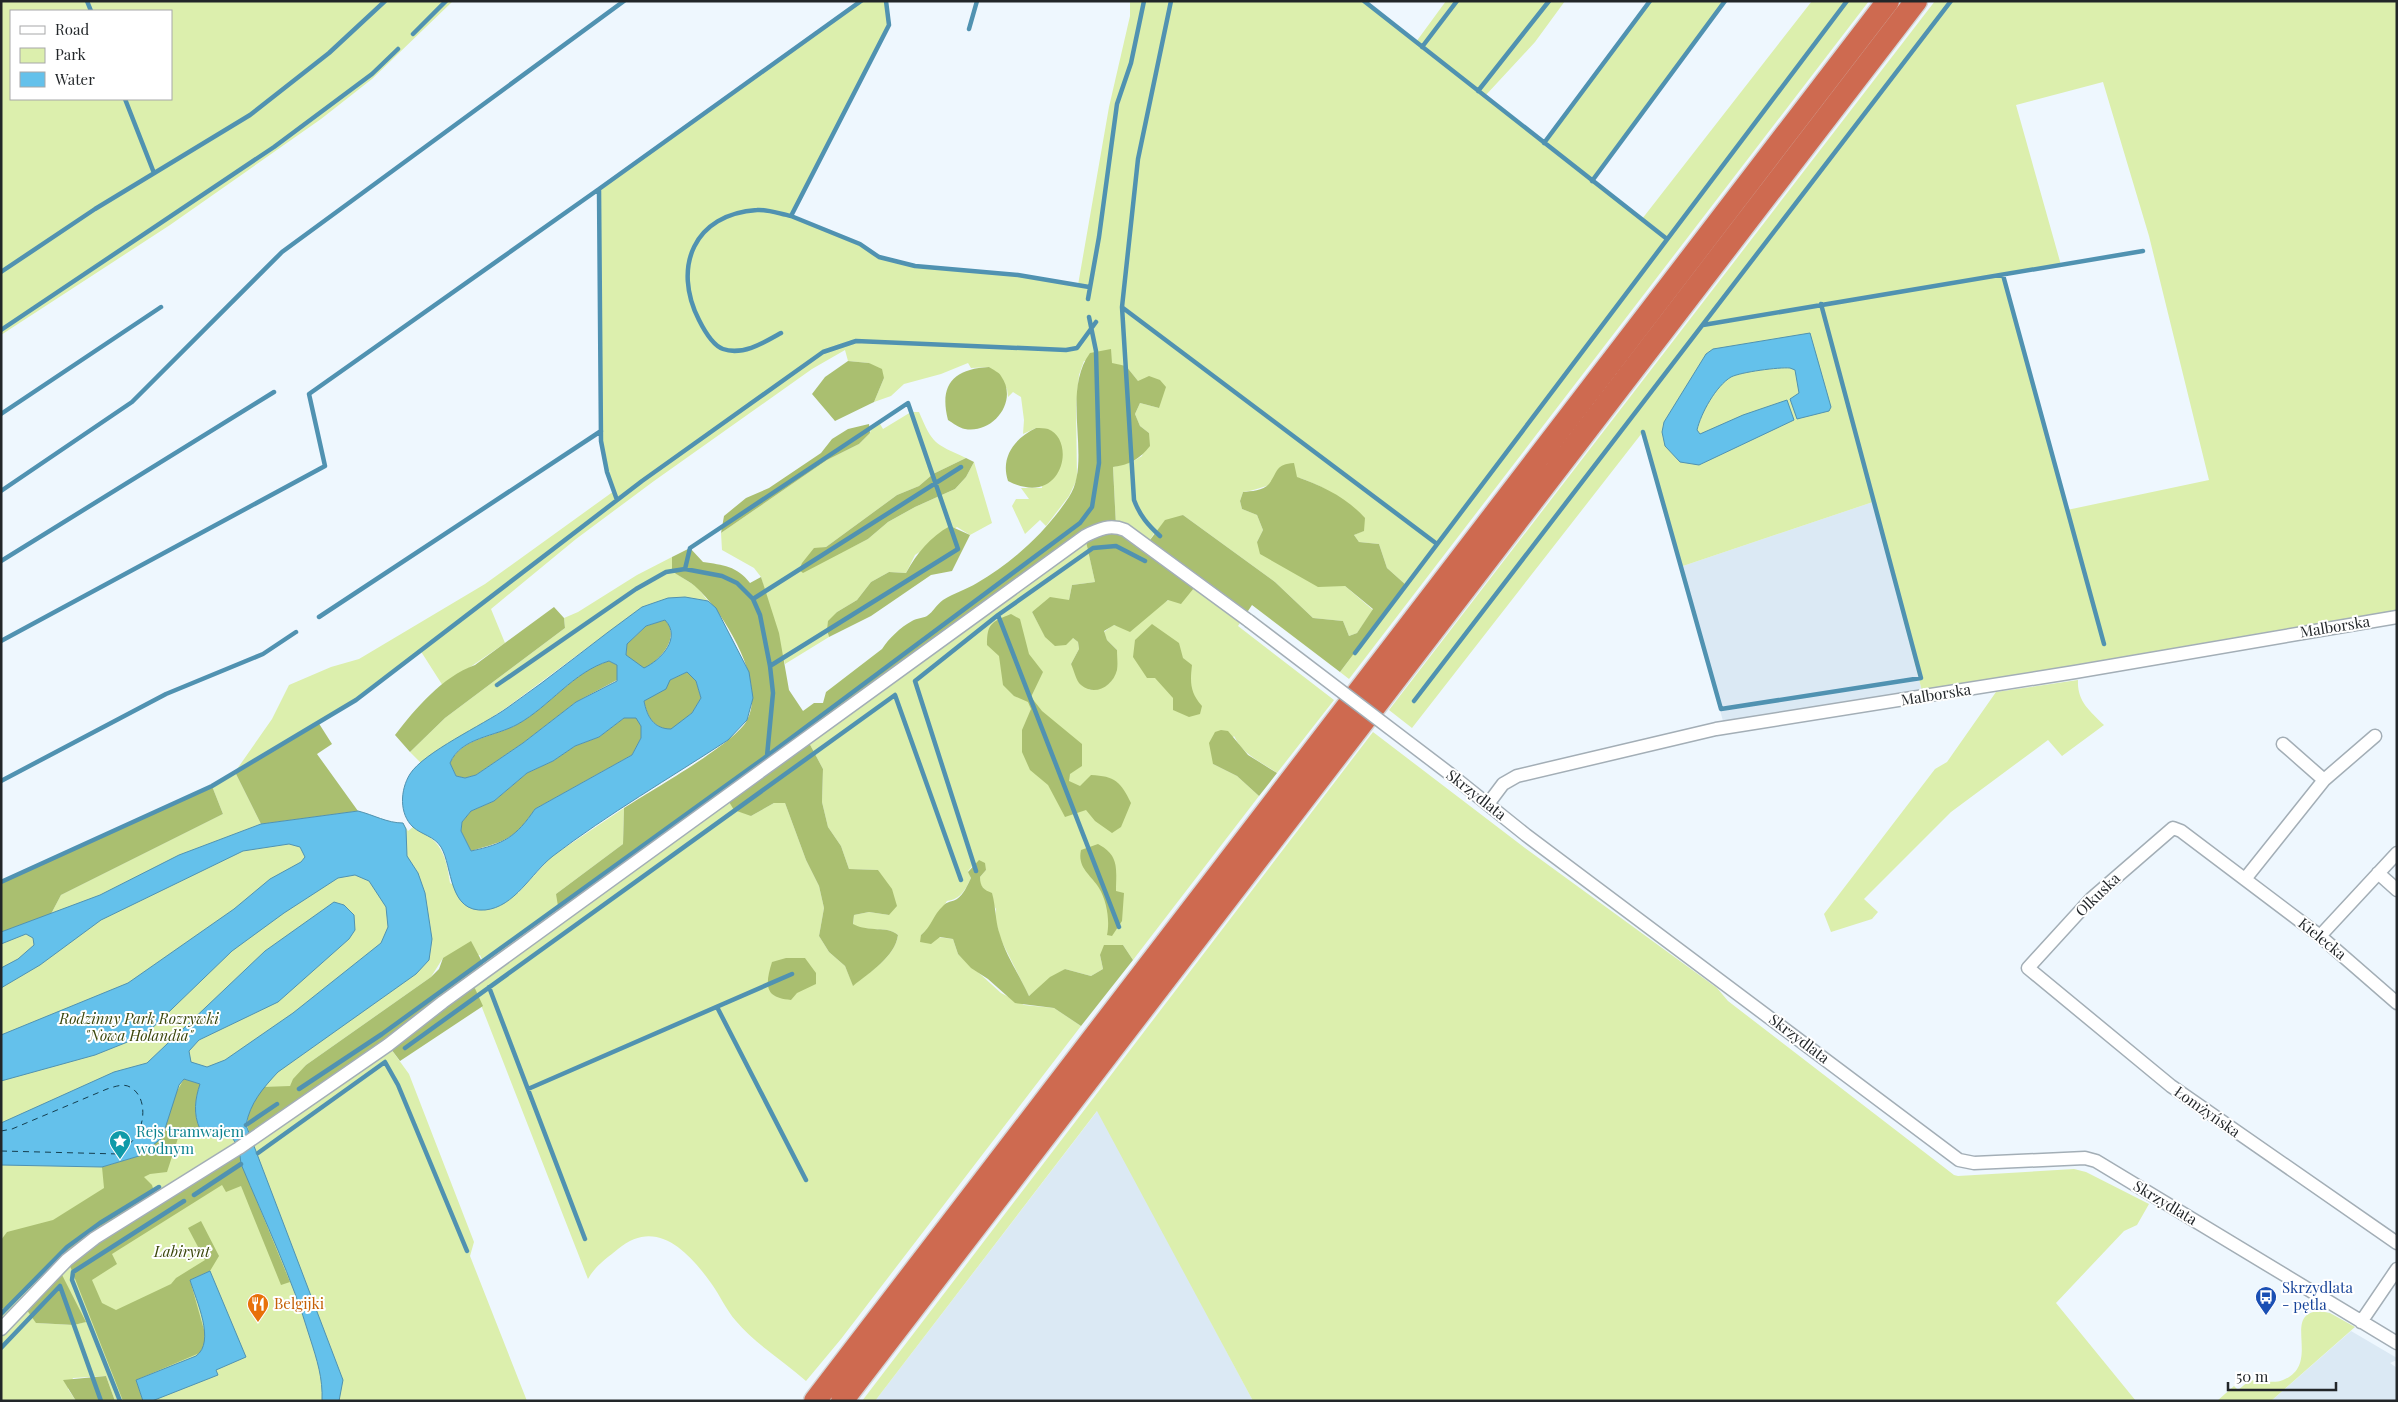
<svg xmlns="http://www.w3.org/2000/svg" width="2398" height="1402" viewBox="0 0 2398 1402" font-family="'Playfair Display',serif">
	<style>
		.built { fill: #dbe9f4 }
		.green { fill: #dcefad; fill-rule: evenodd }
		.forest { fill: #aabf70 }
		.water { fill: #64c1eb; stroke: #5092b1; fill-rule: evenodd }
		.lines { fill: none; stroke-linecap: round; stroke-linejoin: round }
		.stream { stroke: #5092b1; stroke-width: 4.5 }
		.ferry { stroke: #153f50; stroke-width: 1; stroke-dasharray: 6 5; stroke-linecap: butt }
		.street-casing { stroke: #a3aeb6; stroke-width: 15 }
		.highway-casing { stroke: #d3d4d4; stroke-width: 25 }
		.street { stroke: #fff; stroke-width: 12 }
		.highway { stroke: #ce6a50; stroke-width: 22 }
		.street-bridge-casing { stroke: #a3aeb6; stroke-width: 15; stroke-linecap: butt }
		.street-bridge { stroke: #fff; stroke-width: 12 }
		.labels { text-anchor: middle; stroke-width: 4; stroke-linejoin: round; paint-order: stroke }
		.street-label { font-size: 15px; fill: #222629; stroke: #fff }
		.park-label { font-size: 15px; font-style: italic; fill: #3a460a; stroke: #fff }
		.culture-label { font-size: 15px; fill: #0d838f; stroke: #fff; text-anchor: start }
		.transit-label { font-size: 15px; fill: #164399; stroke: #fff; text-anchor: start }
		.food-label { font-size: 15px; fill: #c56008; stroke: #fff; text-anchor: start }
	</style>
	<rect width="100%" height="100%" fill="#eef7fe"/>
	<!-- built -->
	<path class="built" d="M1873 502 1922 691 1723 721 1680 567Z
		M1098 1110 1253 1401H875Z
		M2351 1331 2397 1358V1360L2390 1363 2397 1368V1401H2271Z"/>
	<!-- green -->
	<path class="green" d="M1 1H453L372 79 321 119 170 225 1 335ZM11 11H171V99H11Z
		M861 1H886L889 25 791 216 860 244 879 257 915 266 1018 275 1078 285 1109 107 1130 16V1H1364L1416 42 1446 1H1565L1535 42 1485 96 1544 143 1650 1H1725L1593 181 1642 219 1812 1H1869L1349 679 1340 672 1406 585 1387 568 1379 544 1359 542 1354 535 1363 531C1348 509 1336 491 1310 482 1305 480 1300 477 1295 478 1277 480 1261 490 1243 492L1240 501 1242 509 1257 515 1263 530 1257 542 1345 586 1373 610 1357 633 1349 636 1343 621 1313 618 1275 582 1183 515 1155 532 1147 544 1116 526 1113 467 1132 462 1142 456 1149 433 1140 426 1135 414 1140 403 1159 408 1126 366 1084 361 1079 375 1076 407 1077 479 1069 496 1046 526 1040 520 1025 534 1012 506 1016 499H1029L1021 488H1042L1036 428 1023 434 1024 420 1021 397 1013 392 1008 397 1007 389 989 367 971 368 968 363 941 374 904 384 891 396 874 402 884 378 869 363 848 361 845 350 812 369 654 481 576 539 491 609 505 643 443 686 420 650 358 698 235 772 261 824 358 811C374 815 387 823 403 823L408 831 413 827C441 840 446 854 450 883L497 906 519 892 551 857 624 808 623 844 556 894 726 797 751 816 774 803H785L806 860 819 886 824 908 819 936 829 952 845 966 853 985C870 972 895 957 898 935 886 925 870 933 853 925L854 915 869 912 889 915 878 870 849 869 841 846 828 827 822 802 823 769 807 739 1085 536 1095 582 1072 585 1069 600 1032 612 1045 636 1073 638 1078 642 1079 649 1071 664 1090 690C1118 687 1114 673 1117 650L1107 640 1104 632 1113 625 1122 627 1198 583 1244 617 1238 626 1334 700 1277 773C1260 761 1243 755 1234 736L1213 764 1237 776 1259 796 1133 960 1123 945 1100 955 1103 969 1091 976 1065 969 1029 996 1000 938 995 917 996 909 980 884V877L986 870 974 864 968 871 971 878C965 890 961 899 947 901L930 927 921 935 953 939 958 954 1001 993 1024 1005 1054 1008 1081 1026 841 1339 806 1381C784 1361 755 1344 736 1321 726 1310 720 1295 711 1283 688 1251 656 1217 618 1249 607 1258 595 1266 588 1279L472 982 487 971 480 955 443 958 431 977 306 1065 290 1086 249 1111 388 1045 409 1074 474 1242 470 1256 527 1401H115L106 1376 73 1378 68 1389 76 1401H1V932L51 914 61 895 223 814 212 786 235 772 272 719 289 685 331 667 359 659 485 584 614 491 607 472 601 441 599 189ZM59 1270 85 1322 74 1325 36 1323Z
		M1935 1H2397V610L1922 691 1873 502 1680 567 1642 433 1412 728 1389 710ZM2103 82 2149 236 2209 480 2067 510 2003 275 2061 265 2016 105Z
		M911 412H919C933 445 934 443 966 458L933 474 919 486 897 495 826 547 814 549 850 548 868 539 888 522 915 507 955 489 966 477 974 462 992 523 970 535 957 527 915 555 906 573 889 572 871 582 857 600 837 612 827 630 829 637 785 664 761 577 754 568 722 550 721 533 827 460 859 444 870 433 871 428 879 422 883 429Z
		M672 557V571L697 587 708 601C681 596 667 598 642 607L506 708 421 763 410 752 445 718 565 628 564 618 578 612 637 575Z
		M2078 680C2077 701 2089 710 2104 725L2062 756 2048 740 1951 812 1864 899 1878 912 1872 919 1831 932 1824 914 1935 769 1947 762 1996 692Z
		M1373 732 1525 848 1717 988 1728 1001 1954 1175 1958 1176 2074 1169 2086 1172 2149 1204 2137 1225 2124 1231 2056 1303 2136 1401H1253L1097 1111 875 1401H862Z
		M2320 1311 2330 1313 2355 1327 2271 1401H2217L2234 1386 2238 1390 2249 1381C2260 1378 2271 1385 2283 1380 2323 1364 2280 1313 2320 1311Z"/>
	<!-- forest -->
	<path class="forest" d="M1111 349 1112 363 1126 366 1138 381 1149 376 1160 380 1166 387 1159 408 1140 403 1135 414 1140 426 1149 433 1150 446C1140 459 1129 465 1113 467L1116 526 1147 544 1165 520 1183 515 1275 582 1313 618 1343 621 1349 636 1357 633 1373 609 1345 586 1318 587 1260 554 1257 542 1263 530 1257 515 1242 509 1240 501 1243 492C1251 491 1263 491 1269 484 1278 472 1275 464 1294 463L1297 477C1323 486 1347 498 1365 518L1364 531 1354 535 1359 542 1379 544 1387 568 1406 585 1340 672 1252 605 1244 617 1198 583 1181 604 1168 600 1130 632 1114 625 1104 631 1107 640 1117 650C1117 656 1118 664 1117 670 1113 686 1095 697 1081 685 1076 681 1074 670 1071 664L1079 649 1078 642 1073 638 1066 645 1055 646 1045 637 1032 612 1050 597 1069 600 1072 585 1095 582 1085 537 807 739 823 769 822 802 828 827 841 846 849 869 878 870 892 889 897 906 889 915 869 912 854 915 853 924C870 933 886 925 898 935 895 957 870 972 853 986L845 966 829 952 819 936 824 908 819 886 806 860 785 803H774L751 816 734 810 726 797 560 918 556 894 623 844 624 808C650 791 736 743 747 720 767 683 724 613 697 588 690 581 680 577 672 571V557L690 548 703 562C723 565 737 566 750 583L761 577 779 633 789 690 803 711 814 703H823L826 692 882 649C889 638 901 627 912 621 917 618 923 618 927 616 933 612 937 604 943 600 954 593 967 589 977 583 1013 562 1046 532 1069 497 1093 461 1060 394 1090 353Z
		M848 361 869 363 882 369 884 378 874 402 835 421 812 394 825 377Z
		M989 367C993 370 999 372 1001 376 1019 401 993 434 965 429 959 428 953 423 948 420 939 385 953 369 989 367Z
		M869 424 870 433 859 444 827 460 721 533 724 516 746 498 769 488 821 453 832 439 848 429Z
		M1036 428C1040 428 1045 428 1048 429 1077 440 1063 509 1008 481 1000 457 1015 438 1036 428Z
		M966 458 974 462 966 477 955 489 915 507 888 522 868 539 803 573 799 570 802 563 814 548 826 547 897 495 919 486 933 474Z
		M950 526 970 535 952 571 931 575 871 616 829 637 827 630 828 621 837 612 857 600 871 582 889 572 906 573C917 553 930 537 950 526Z
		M554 607 564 618 565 628 445 718 410 752 395 735C416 708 442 677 475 665Z
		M1011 614 1020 619 1029 654 1043 672 1031 697 1042 711 1082 744V766L1070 774 1069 781 1080 786 1091 775C1115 776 1121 782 1131 803L1121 827 1112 833 1095 821 1086 810 1065 817 1048 785 1030 770 1022 752V730L1031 709 1028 702 1014 696 1003 685 999 656 987 645C987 624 991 622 1011 614Z
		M665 620C681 637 661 659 644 669L626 655 627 644 646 626Z
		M1152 624 1179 643 1183 658 1192 665C1190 683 1190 692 1202 706L1200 714 1189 717 1173 710V698L1155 678H1147L1133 657 1135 640Z
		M609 661 617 665V680L576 702 523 743 476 775 465 778 456 776 450 763C462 737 495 737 518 724 550 706 573 672 609 661Z
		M687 672 696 681 701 698 692 713 671 730C654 728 647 717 644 701L670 680Z
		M624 718H637L641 726V738L632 755 535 809C514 840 505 841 471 851L461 831 462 822 471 811 494 801 527 773 553 761 575 746 599 737Z
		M318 722 332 744 317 754 358 811 261 824 235 772Z
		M1221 730 1228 731 1248 755 1277 773 1259 796 1237 776 1213 764 1209 743 1215 732Z
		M212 786 223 814 61 895 51 914 1 932V882Z
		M1098 844C1120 856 1116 869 1116 891L1124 893 1122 921 1112 936 1107 935C1110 921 1107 901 1099 888 1091 875 1077 868 1081 850Z
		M979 860 985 863 986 870 980 877C980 887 984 890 992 893 996 907 995 921 1000 935 1006 956 1020 976 1029 996L1050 977 1065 969 1091 976 1103 969 1100 955 1104 945H1123L1133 960 1081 1026 1054 1008 1015 1003 988 979 971 968 958 954 953 939 940 937 931 944 920 942 921 935C932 926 933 915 943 906 947 901 952 902 957 899 964 894 967 886 971 878L968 872Z
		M471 941 487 971 472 982 483 1006 400 1061 388 1045 251 1140C243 1116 250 1108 263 1087L290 1086 293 1079 306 1065 431 977 439 969 443 958Z
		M786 958H805L816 973V984L797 993 791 1000C764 998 765 985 772 962Z
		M184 1079 200 1084C195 1099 193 1114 200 1129L179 1135 167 1172 150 1174 144 1177 152 1185 156 1198 239 1148 244 1170 290 1282 281 1285 241 1186 226 1192 222 1185 112 1254 117 1264 92 1280 102 1303 116 1310 171 1284 176 1278 205 1260 188 1228 201 1221 219 1256 210 1271 190 1280 206 1337 202 1352 136 1380 143 1401H123L68 1261 59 1269 86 1322 74 1325 36 1323 24 1306 59 1269 54 1261 12 1305 1 1309V1240L7 1232 53 1220 104 1188 102 1167 139 1156Z
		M106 1376 115 1401H76L63 1380Z"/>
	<!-- water -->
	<path class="water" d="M1810 333 1831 407 1829 411 1797 419 1790 399 1799 393 1795 370 1790 368C1779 367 1741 372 1731 377 1716 386 1701 413 1697 430L1700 434 1743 415 1787 400 1794 420 1699 465 1680 462 1665 446 1662 432 1664 422 1706 354 1713 349Z
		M685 597 708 601 716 608 749 672 753 698 747 720 728 740C670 778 608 814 553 856 531 873 515 907 485 910 448 913 453 867 441 847 434 836 422 835 413 827 399 814 400 790 410 774 424 752 483 725 507 708 553 676 596 640 642 607L668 598ZM665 620C682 638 661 660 644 668L626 655 627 644 646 626ZM609 661 617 665V681L576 702 523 743 476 775 465 778 456 776 450 763C461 737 495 737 518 724 550 706 573 672 609 661ZM687 672 696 681 701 698 692 713 671 729C654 729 647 717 644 701L666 689 670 680ZM624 718H636L641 726V738L632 755 535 809C516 837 504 844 471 851L461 831 462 822 471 811 494 801 527 773 553 761 575 746 599 737Z
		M358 811C374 815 387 823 403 823L406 829 407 856 418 873 425 893 432 939 429 960 416 974 278 1072C263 1088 250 1103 246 1125L343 1380 339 1401H322C323 1378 317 1360 310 1338 292 1278 265 1221 241 1164L239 1148 229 1133 222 1131 214 1135 200 1129C193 1114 195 1099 200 1084L184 1079 179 1085 162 1138 139 1156 102 1167 1 1165V1123L114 1072 147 1063 265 951 334 902 344 905 354 915 355 930 349 939 278 1002 199 1040 189 1051 191 1062 207 1067 225 1060 293 1013 381 943 388 927 386 907 369 881 355 875 338 878 284 913 232 951 145 1035 95 1055 1 1081V1035L128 983 234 909 270 879 301 862 305 857 300 847 289 844 243 851 101 920 40 965 1 988V968L18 959 34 945 33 938 26 934 1 944V932L100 895 179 855 261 824Z
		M210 1271 246 1357 216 1370 218 1375 152 1401H143L136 1380 196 1356C216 1342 196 1300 190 1280Z"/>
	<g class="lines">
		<!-- stream -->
		<path class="stream" d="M87 1 91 11
			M886 1 889 25 791 216 860 244 879 257 915 266 1018 275 1089 287
			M1364 1 1667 239
			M969 29 977 1
			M413 34 446 1
			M1422 47 1457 1
			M1478 91 1549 1
			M125 99 154 173
			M1544 143 1650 1
			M1592 181 1725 1
			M1 272 95 209 250 115 329 53 385 1
			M2003 275 2104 644
			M1088 299 1099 237 1117 104 1131 63 1144 1
			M1123 308 1437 544
			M1703 325 2143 251
			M1 330 274 147 372 74 398 49
			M781 333C765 342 743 356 723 349 712 345 704 330 699 320 672 267 694 214 757 210 767 209 780 214 791 216
			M1 414 161 307
			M1643 432 1721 709 1921 678 1821 304
			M1 491 132 402 282 252 624 1
			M617 500 607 472 601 441 599 189 861 1
			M1160 536C1148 525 1140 516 1134 500L1122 307 1138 159 1171 1
			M1 561 274 392
			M685 569 690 548 908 403 958 549 770 666
			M753 599 961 467
			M998 615 1119 927
			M319 617 601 431
			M1 641 325 466 309 394 599 189
			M1355 653 1847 1
			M497 685 636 589 666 572 685 569 722 576 737 583 753 599 760 615 770 666 773 693 767 756
			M1414 701 1951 1
			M1 781 166 694 263 654 296 632
			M976 871 915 681 998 615 1093 548 1116 546 1145 561
			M1 882 212 786 356 700 642 481 823 352 856 341 1066 350 1077 348 1096 322
			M489 987 585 1239
			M717 1007 806 1180
			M405 1048 895 695 961 880
			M299 1089 382 1034 767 756 1080 523 1092 507 1099 463 1096 351 1089 317
			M528 1089 792 974
			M246 1125 277 1104
			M258 1153 385 1062 398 1085 467 1251
			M194 1195 241 1164
			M1 1314 67 1247 100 1223 159 1187
			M1 1348 60 1286 101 1401
			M120 1401 72 1280 73 1272 184 1201"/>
		<!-- ferry -->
		<path class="ferry" d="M1 1131 12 1129 107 1089C114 1087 123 1083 130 1087 146 1096 145 1119 138 1133 133 1142 126 1147 119 1154
			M1 1151 119 1154 120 1157"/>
		<!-- street casing -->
		<g class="street-casing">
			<path id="street" d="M2283 744 2324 780
				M1450 774 1526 835 1959 1160 1974 1163 2085 1158 2096 1161 2397 1343
				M1488 804 1503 784 1517 776 1716 729 2075 672 2397 617
				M2378 873 2397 890
				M2245 879 2324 780 2375 736
				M2320 936 2397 853
				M2397 1003 2320 936 2181 831 2173 828 2091 899 2028 968 2171 1086 2397 1243
				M2361 1322 2397 1269
				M1 1329 67 1260 95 1238 239 1148 388 1045 443 1002 1085 536C1099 529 1110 524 1125 530L1249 621"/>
		</g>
		<!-- highway casing -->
		<g class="highway-casing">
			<path id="highway" d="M815 1401 1888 1
				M842 1401 1916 1"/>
		</g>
		<!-- street -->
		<use href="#street" class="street"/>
		<!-- highway -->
		<use href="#highway" class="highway"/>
		<!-- street-bridge casing -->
		<g class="street-bridge-casing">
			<path id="street-bridge" d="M1249 621 1450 774"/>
		</g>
		<!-- street-bridge -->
		<use href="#street-bridge" class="street-bridge"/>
	</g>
	<!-- icons -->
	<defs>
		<g id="sight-pin" transform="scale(1.125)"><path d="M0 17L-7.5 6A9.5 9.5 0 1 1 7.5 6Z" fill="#0f9aa8" stroke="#fff"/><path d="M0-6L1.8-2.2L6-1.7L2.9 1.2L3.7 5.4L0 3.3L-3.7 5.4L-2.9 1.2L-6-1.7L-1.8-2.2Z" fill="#fff"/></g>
		<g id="bus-pin" transform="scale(1.125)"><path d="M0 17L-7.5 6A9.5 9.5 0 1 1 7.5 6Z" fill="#1a4fb4" stroke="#fff"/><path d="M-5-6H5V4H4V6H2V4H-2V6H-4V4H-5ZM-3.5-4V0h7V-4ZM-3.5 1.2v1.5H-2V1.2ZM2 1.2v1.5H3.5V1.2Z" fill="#fff"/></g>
		<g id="restaurant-pin" transform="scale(1.125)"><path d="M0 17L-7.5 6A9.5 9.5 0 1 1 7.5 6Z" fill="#e8710a" stroke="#fff"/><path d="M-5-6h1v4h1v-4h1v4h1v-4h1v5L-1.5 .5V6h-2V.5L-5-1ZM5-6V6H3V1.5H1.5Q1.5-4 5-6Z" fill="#fff"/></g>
	</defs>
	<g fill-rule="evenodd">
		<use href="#sight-pin" x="120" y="1141"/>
		<use href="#bus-pin" x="2266" y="1297"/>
		<use href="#restaurant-pin" x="258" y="1304"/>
	</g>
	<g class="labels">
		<!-- street labels -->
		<g class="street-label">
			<text transform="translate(2335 627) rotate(-9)" y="5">Malborska</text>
			<text transform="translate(1936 695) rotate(-9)" y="5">Malborska</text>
			<text transform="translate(1476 795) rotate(38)" y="5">Skrzydlata</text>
			<text transform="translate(2098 895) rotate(-44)" y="5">Olkuska</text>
			<text transform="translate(2322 939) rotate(39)" y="5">Kielecka</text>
			<text transform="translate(1799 1039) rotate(37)" y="5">Skrzydlata</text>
			<text transform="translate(2207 1112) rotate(35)" y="5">Łomżyńska</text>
			<text transform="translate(2165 1203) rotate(31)" y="5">Skrzydlata</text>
		</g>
		<!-- park labels -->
		<g class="park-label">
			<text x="139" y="1024">Rodzinny Park Rozrywki<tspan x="139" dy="17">"Nowa Holandia"</tspan></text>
			<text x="182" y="1257">Labirynt</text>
		</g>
		<!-- culture labels -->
		<g class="culture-label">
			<text x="136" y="1137">Rejs tramwajem<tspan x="136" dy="17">wodnym</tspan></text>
		</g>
		<!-- transit labels -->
		<g class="transit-label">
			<text x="2282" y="1293">Skrzydlata<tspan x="2282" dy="17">- pętla</tspan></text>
		</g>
		<!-- food labels -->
		<g class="food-label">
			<text x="274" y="1309">Belgijki</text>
		</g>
	</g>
	<!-- border -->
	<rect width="2398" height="1402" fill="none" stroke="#222629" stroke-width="5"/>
	<!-- legend -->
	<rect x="10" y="10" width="162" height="90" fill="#ffffff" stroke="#a7a8a9"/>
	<rect x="20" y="26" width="25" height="8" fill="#ffffff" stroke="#a7a8a9"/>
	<text x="55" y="35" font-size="15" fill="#222629">Road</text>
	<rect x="20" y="48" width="25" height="15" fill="#dcefad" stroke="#a7a8a9"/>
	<text x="55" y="60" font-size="15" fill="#222629">Park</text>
	<rect x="20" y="72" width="25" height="15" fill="#64c1eb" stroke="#a7a8a9"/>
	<text x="55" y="85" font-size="15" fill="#222629">Water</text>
	<!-- scale -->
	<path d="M2228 1382v8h108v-8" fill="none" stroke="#222629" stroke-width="2.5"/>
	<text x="2236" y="1382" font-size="15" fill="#222629" stroke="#ffffff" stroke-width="4" paint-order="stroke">50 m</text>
</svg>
